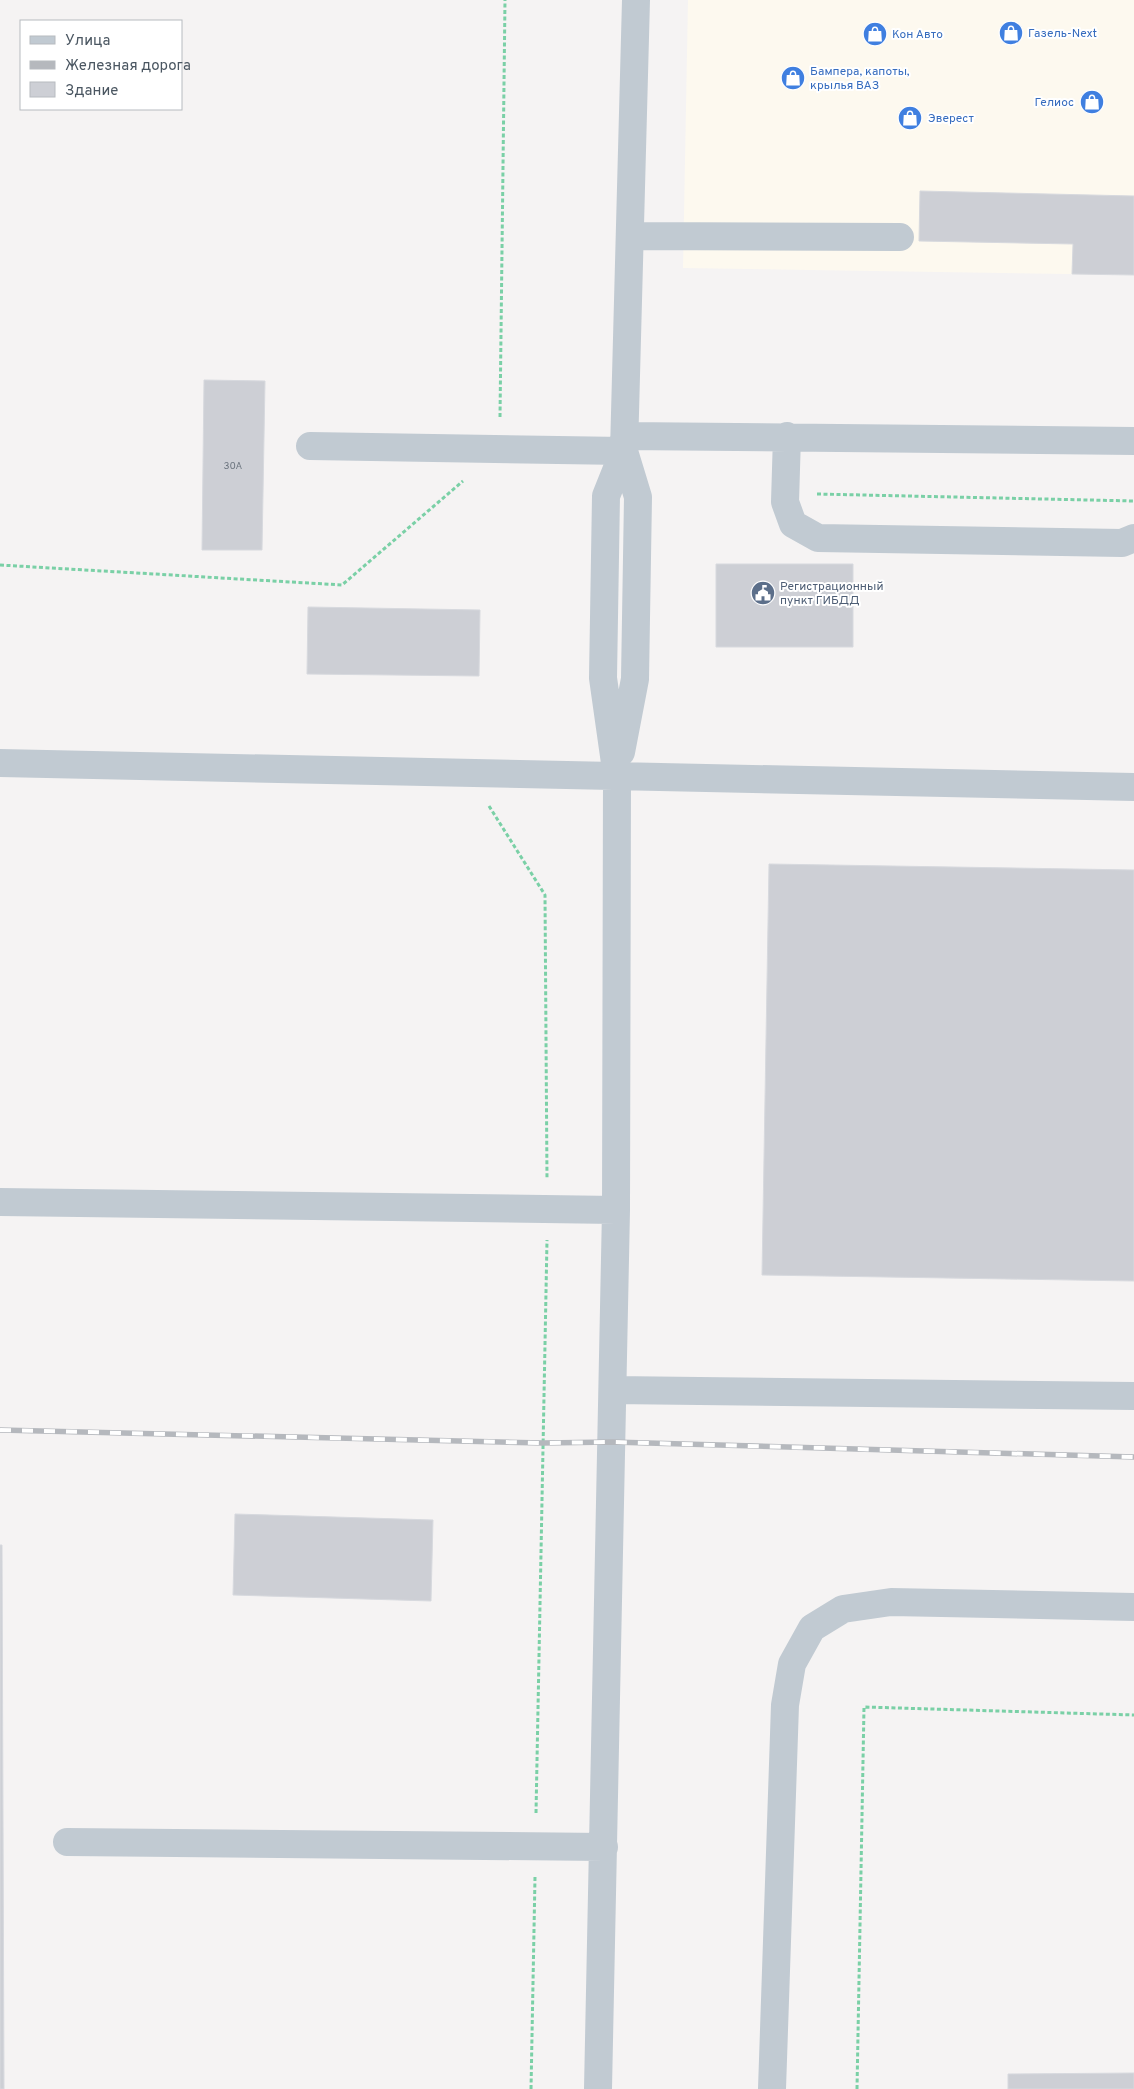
<svg xmlns="http://www.w3.org/2000/svg" width="1134" height="2089" viewBox="0 0 1134 2089" font-family="Overpass,sans-serif">
	<style>
		.commercial { fill: #fdf9ef }
		.building { fill: #cdcfd5; stroke: #d7d9de }
		.lines { fill: none; stroke-linecap: round; stroke-linejoin: round }
		.path { stroke: #7ad0a6; stroke-width: 3; stroke-dasharray: 4 2.5; stroke-linecap: butt }
		.minor { stroke: #c1cad2; stroke-width: 28 }
		.rail-casing { stroke: #b5b8bd; stroke-width: 5.5 }
		.rail { stroke: #fff; stroke-width: 4; stroke-dasharray: 11; stroke-linecap: butt }
		.labels { text-anchor: middle; stroke-width: 4; stroke-linejoin: round; paint-order: stroke }
		.number-label { font-size: 10px; fill: #6b747e }
		.shop-label { font-size: 12px; fill: #366cbe; stroke: #fff; text-anchor: start }
		.service-label { font-size: 12px; fill: #4e5e75; stroke: #fff; text-anchor: start }
	</style>
	<rect width="100%" height="100%" fill="#f5f3f3"/>
	<!-- commercial -->
	<path class="commercial" d="M688 0H1134V275L683 268Z"/>
	<!-- building -->
	<path class="building" d="M920 191 1134 196V275L1072 274 1073 244 919 241Z
		M204 380 265 381 262 550H202Z
		M716 564H853V647H716Z
		M308 607 480 610 479 676 307 674Z
		M769 864 1134 870V1281L762 1275Z
		M235 1514 433 1520 431 1601 233 1595Z
		M0 1545H2L4 2089H0Z
		M1134 2073V2089H1008V2074Z"/>
	<g class="lines">
		<!-- path -->
		<path class="path" d="M500 417 505 0
			M817 494 1134 501
			M0 565 342 585 463 481
			M489 806 545 895 547 1179
			M536 1813 547 1240
			M531 2089 535 1877
			M857 2089 864 1707 1134 1715"/>
		<!-- minor -->
		<path class="minor" d="M630 236 900 237
			M625 436 1134 441
			M787 436 785 502 793 524 818 538 1122 543 1134 538
			M310 446 624 451
			M621 752 635 679 638 497 624 451 636 0
			M0 763 1134 787
			M0 1202 616 1210
			M613 1390 1134 1396
			M67 1842 604 1847
			M598 2089 616 1210 617 777 603 678 606 496 624 451
			M772 2089 785 1705 792 1664 812 1628 843 1609 891 1602 1134 1607"/>
		<!-- rail casing -->
		<g class="rail-casing">
			<path id="rail" d="M0 1430 543 1443 612 1442 1134 1457"/>
		</g>
		<!-- rail -->
		<use href="#rail" class="rail"/>
	</g>
	<!-- icons -->
	<defs>
		<g id="shop-disc" transform="scale(1.25)"><circle r="9.5" fill="#3f7fe0" stroke="#fff"/><path d="M-5-2.5h2.3a2.7 3.5 0 0 1 5.4 0H5L5.5 6h-11ZM-1.5-2.5h3a1.5 2.3 0 0 0-3 0Z" fill="#fff"/></g>
		<g id="civic-disc" transform="scale(1.25)"><circle r="9.5" fill="#5c6f8a" stroke="#fff"/><path d="M-.6-6.5H3V-4.5H.6V-3L4-1V1h2V6H-6V1h2V-1L-.6-3ZM-1.2 2.5V6h2.4V2.5Z" fill="#fff"/></g>
	</defs>
	<g fill-rule="evenodd">
		<use href="#shop-disc" x="1011" y="33"/>
		<use href="#shop-disc" x="875" y="34"/>
		<use href="#shop-disc" x="793" y="78"/>
		<use href="#shop-disc" x="1092" y="102"/>
		<use href="#shop-disc" x="910" y="118"/>
		<use href="#civic-disc" x="763" y="593"/>
	</g>
	<g class="labels">
		<!-- number labels -->
		<g class="number-label">
			<text x="233" y="469">30А</text>
		</g>
		<!-- shop labels -->
		<g class="shop-label">
			<text x="1028" y="37">Газель-Next</text>
			<text x="892" y="38">Кон Авто</text>
			<text x="810" y="75">Бампера, капоты,<tspan x="810" dy="14">крылья ВАЗ</tspan></text>
			<text x="1074" y="106" text-anchor="end">Гелиос</text>
			<text x="928" y="122">Эверест</text>
		</g>
		<!-- service labels -->
		<g class="service-label">
			<text x="780" y="590">Регистрационный<tspan x="780" dy="14">пункт ГИБДД</tspan></text>
		</g>
	</g>
	<!-- legend -->
	<rect x="20" y="20" width="162" height="90" fill="#ffffff" stroke="#b7bbc0"/>
	<rect x="30" y="36" width="25" height="8" fill="#c1cad2" stroke="#b7bbc0"/>
	<text x="65" y="45" font-size="15" fill="#4a5661">Улица</text>
	<rect x="30" y="61" width="25" height="8" fill="#b5b8bd" stroke="#b7bbc0"/>
	<text x="65" y="70" font-size="15" fill="#4a5661">Железная дорога</text>
	<rect x="30" y="82" width="25" height="15" fill="#cdcfd5" stroke="#b7bbc0"/>
	<text x="65" y="95" font-size="15" fill="#4a5661">Здание</text>
</svg>
